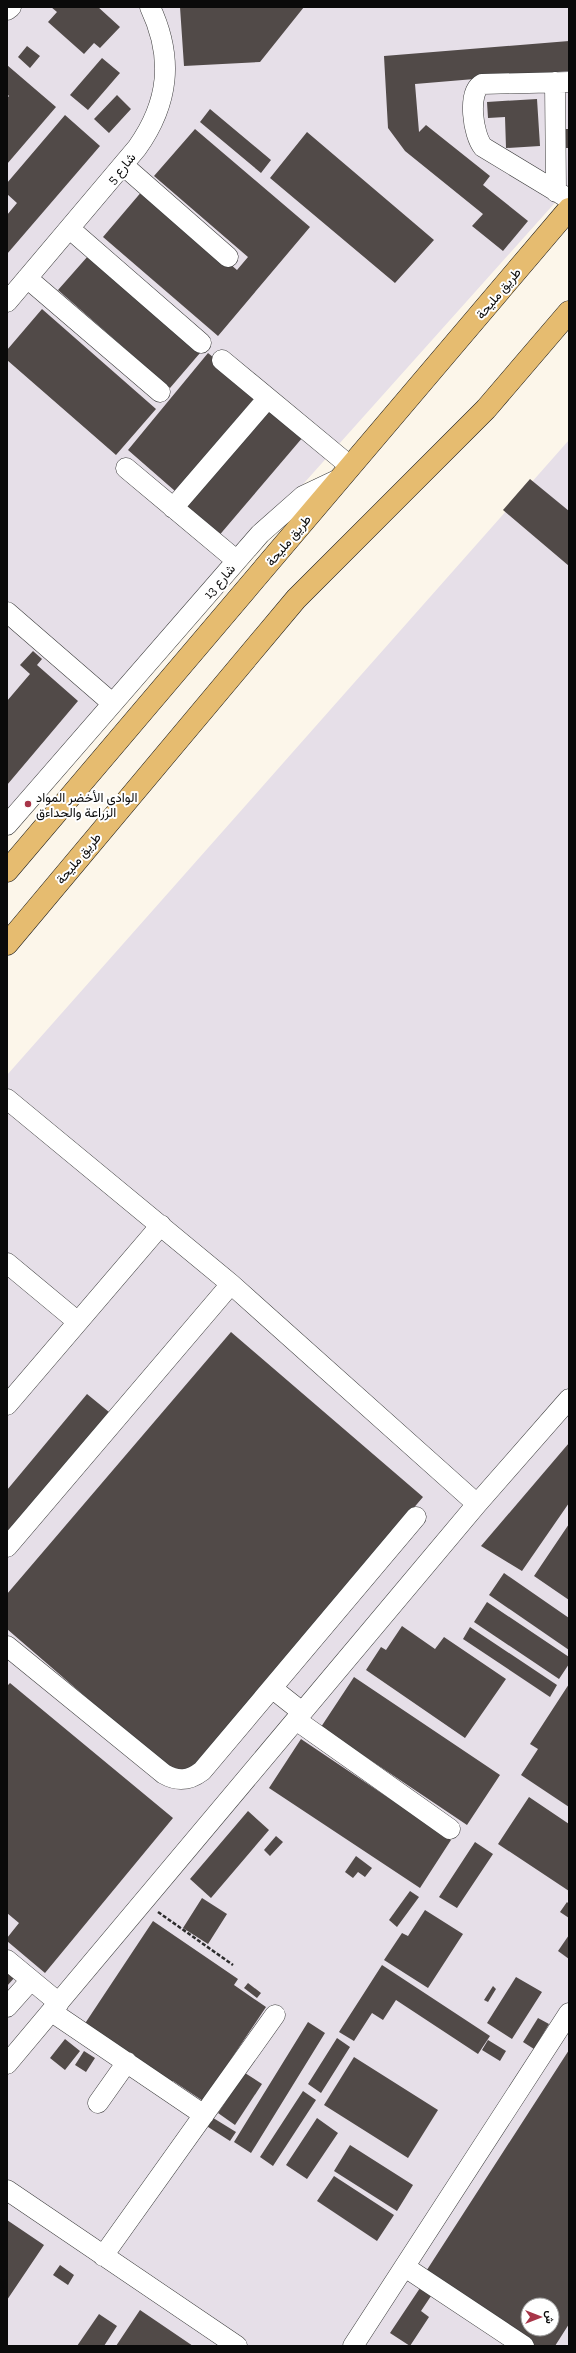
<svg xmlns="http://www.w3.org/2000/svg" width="576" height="2353" viewBox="0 0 576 2353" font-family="'Zilla Slab',Vazirmatn,serif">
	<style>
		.industrial { fill: #e6dfe8; fill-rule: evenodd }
		.building { fill: #514a48; fill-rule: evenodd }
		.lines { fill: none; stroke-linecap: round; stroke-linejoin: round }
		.minor-casing { stroke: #3d3d3d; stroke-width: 21 }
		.major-casing { stroke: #1b1b1b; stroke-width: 23 }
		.path { stroke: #2c2c2c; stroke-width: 2.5; stroke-dasharray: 4 2; stroke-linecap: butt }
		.minor { stroke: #fff; stroke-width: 20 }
		.major { stroke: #e6bc70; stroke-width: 22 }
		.poi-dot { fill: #a73548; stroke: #fff; stroke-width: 1.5 }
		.labels { text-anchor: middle; stroke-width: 4; stroke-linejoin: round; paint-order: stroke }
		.street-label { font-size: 13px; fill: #0a0a0a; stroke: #fff }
		.poi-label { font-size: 13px; fill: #0a0a0a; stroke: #fff; text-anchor: start }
	</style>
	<rect width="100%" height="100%" fill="#fcf6ea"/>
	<!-- industrial -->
	<path class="industrial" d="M7 7H569V187L7 815Z
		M569 440V2346H7V1075ZM528 2305H552V2329H528Z"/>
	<!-- building -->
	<path class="building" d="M51 7H98L120 27 100 48 94 43 84 54 48 22 57 12Z
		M180 7H304L260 62 184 66Z
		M569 41V71L415 84 419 132 426 125 490 176 483 185 528 221 503 251 472 226 483 214 405 151 388 128 384 56Z
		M27 46 40 56 30 68 18 57Z
		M102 58 120 73 88 110 70 95Z
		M7 65 56 107 7 164V98L9 96 7 94Z
		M117 95 131 109 109 133 94 119Z
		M537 99 540 146 506 148 505 117 488 118 487 102Z
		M210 109 271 160 261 173 200 122Z
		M65 115 100 146 7 254V215L17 203 7 194V183Z
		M195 129 310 227 218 336 103 237 143 190 237 270 248 257 154 176Z
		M562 129H569V148H563Z
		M307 132 434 240 395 283 270 178Z
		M88 256 200 353 170 388 58 290Z
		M42 309 156 409 116 455 7 360V350Z
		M208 353 258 394 175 491 128 450Z
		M264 404 303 437 217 538 179 505Z
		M530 479 569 511V566L503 510Z
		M33 651 42 659 37 665 78 701 7 785V701L30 674 20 665Z
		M231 1332 423 1497 182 1780 7 1629V1594Z
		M87 1394 109 1412 7 1534V1490Z
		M569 1443V1503L522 1571 481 1546Z
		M569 1524V1600L534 1576Z
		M504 1573 569 1618V1650L489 1595Z
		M487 1602 569 1657V1664L559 1679 474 1622Z
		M402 1626 435 1649 444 1637 506 1679 465 1738 366 1670 381 1647 386 1650Z
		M470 1627 557 1685 550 1697 463 1639Z
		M354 1677 500 1775 467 1825 321 1727Z
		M10 1683 173 1818 45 1973 7 1941V1938L19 1923 7 1913V1686Z
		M569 1684V1807L521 1775 538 1749 530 1744Z
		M301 1739 451 1840 420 1888 269 1788Z
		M529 1797 569 1824V1891L498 1844Z
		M248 1811 269 1830 211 1898 190 1879Z
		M276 1836 283 1842 270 1856 264 1850Z
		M475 1842 493 1854 457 1908 439 1897Z
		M356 1856 372 1868 365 1877 358 1872 353 1878 345 1872Z
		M410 1891 419 1897 397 1927 389 1920Z
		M202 1898 227 1914 208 1944 183 1928Z
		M567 1902 569 1904V1918L560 1912Z
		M425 1910 463 1934 428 1988 384 1960 402 1933 408 1936Z
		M153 1921 238 1979 234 1985 266 2007 203 2101 173 2081 169 2087 82 2028Z
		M569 1935V1959L558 1951Z
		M382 1965 490 2036 478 2054 396 2000 383 2020 372 2013 354 2041 339 2032Z
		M7 1970 15 1977 7 1986Z
		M516 1977 542 1992 512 2039 487 2023Z
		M248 1983 261 1993 257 1998 244 1988Z
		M493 1986 496 1989 488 2002 484 2000Z
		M538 2018 549 2024 534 2049 523 2042Z
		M308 2022 325 2033 251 2153 234 2142Z
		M337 2038 350 2047 321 2093 308 2084Z
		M65 2039 80 2051 65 2070 50 2058Z
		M488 2040 506 2051 500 2061 482 2050Z
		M569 2050V2324L555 2346H528L423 2276ZM528 2305H552V2329H528Z
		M84 2051 95 2058 86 2072 75 2065Z
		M354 2057 438 2110 408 2158 324 2105Z
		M245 2073 262 2084 235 2125 218 2113Z
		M303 2091 316 2100 273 2166 260 2157Z
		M210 2116 236 2132 230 2141 205 2125Z
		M317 2118 338 2133 307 2179 286 2165Z
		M350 2145 413 2185 397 2211 334 2171Z
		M334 2176 394 2215 377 2241 317 2201Z
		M7 2220 44 2245 7 2300Z
		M60 2265 74 2275 68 2285 53 2275Z
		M420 2288 431 2296 421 2311 429 2317 410 2346 390 2333Z
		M140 2310 193 2346H116Z
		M99 2314 117 2326 104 2346H77Z"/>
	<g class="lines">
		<!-- minor casing -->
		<g class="minor-casing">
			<path id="minor" d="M7 10 11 7
				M555 82 556 192
				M569 82 482 84C467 92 473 135 483 147L569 199
				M123 165 228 257
				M70 229 201 343
				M27 278 160 392
				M7 302 137 148C169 103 174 58 150 7
				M222 360 350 466
				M126 468 236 560
				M173 508 268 398
				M7 612 112 703
				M7 825 260 534 303 496 341 478
				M7 1099 231 1284 477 1504
				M7 1263 78 1322
				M7 1405 161 1225
				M7 1547 231 1284
				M7 1646 164 1774C178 1782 189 1781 202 1771L416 1517
				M273 1689 302 1712
				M296 1720 450 1829
				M7 1960 59 2003
				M7 2007 31 1980
				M52 2012 204 2115
				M7 2064 477 1504 569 1399
				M98 2103 127 2062
				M7 2190 237 2346
				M103 2256 275 2015
				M405 2267 524 2346
				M353 2346 569 2013"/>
		</g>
		<!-- major casing -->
		<g class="major-casing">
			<path id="major" d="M7 871 569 209
				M7 944 296 599 486 409 569 312"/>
		</g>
		<!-- path -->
		<path class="path" d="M158 1912 233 1965"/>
		<!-- minor -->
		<use href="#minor" class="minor"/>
		<!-- major -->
		<use href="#major" class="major"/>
	</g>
	<!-- markers -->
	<circle class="poi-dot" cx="28" cy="804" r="4"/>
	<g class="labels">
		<!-- street labels -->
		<g class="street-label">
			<text transform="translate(121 168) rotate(-50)" y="5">شارع 5</text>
			<text transform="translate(498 293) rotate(-50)" y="5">طريق مليحة</text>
			<text transform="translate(288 540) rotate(-50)" y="5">طريق مليحة</text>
			<text transform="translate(219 581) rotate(-49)" y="5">شارع 13</text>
			<text transform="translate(78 858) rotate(-50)" y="5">طريق مليحة</text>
		</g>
		<!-- poi labels -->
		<g class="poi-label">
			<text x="36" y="802">الوادى الأخضر المواد<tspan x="36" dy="15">الزراعة والحداءق</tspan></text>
		</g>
	</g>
	<!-- border -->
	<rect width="576" height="2353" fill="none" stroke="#0a0a0a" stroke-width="16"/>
	<!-- north arrow -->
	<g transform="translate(540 2317) rotate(90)"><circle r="19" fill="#ffffff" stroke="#9d9d9d"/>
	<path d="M0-3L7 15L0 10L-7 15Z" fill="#a73548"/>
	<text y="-6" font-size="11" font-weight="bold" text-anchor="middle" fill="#0a0a0a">ش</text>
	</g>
</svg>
